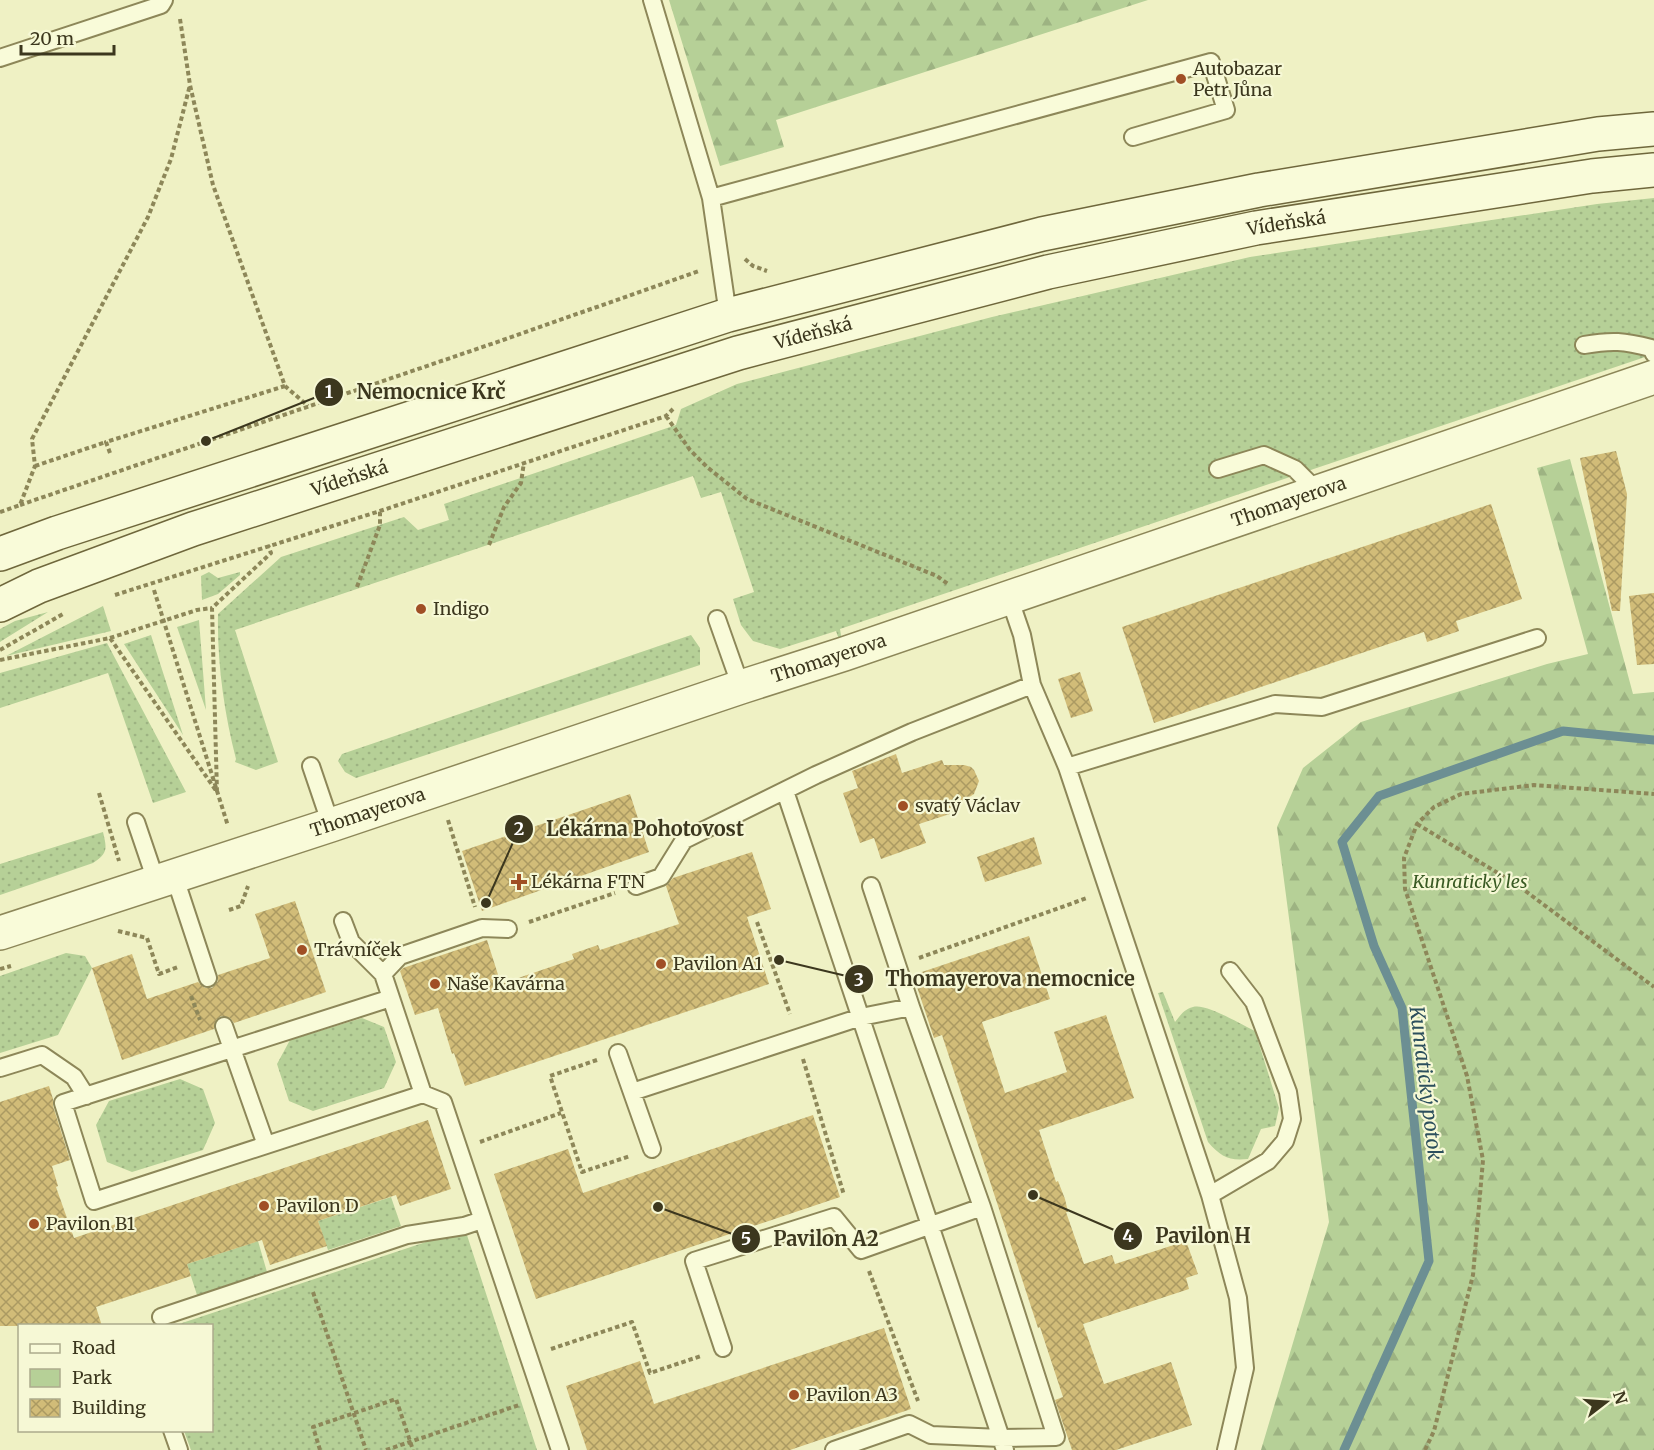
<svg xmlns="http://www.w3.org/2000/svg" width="1654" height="1450" viewBox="0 0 1654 1450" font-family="Merriweather,serif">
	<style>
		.green { fill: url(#green-dots) }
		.forest { fill: url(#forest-firs) }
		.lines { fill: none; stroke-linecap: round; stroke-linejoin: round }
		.stream { stroke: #6c8f93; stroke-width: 9 }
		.building { fill: url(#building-cross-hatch) }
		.service-casing { stroke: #8d8759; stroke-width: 20 }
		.minor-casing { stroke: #8d8759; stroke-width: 36 }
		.secondary-casing { stroke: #6f673c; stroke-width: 36 }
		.path { stroke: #8d8759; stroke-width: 4; stroke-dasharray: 4.5 3; stroke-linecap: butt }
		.service { stroke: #f9fbd9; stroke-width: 16 }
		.minor { stroke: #f9fbd9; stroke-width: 33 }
		.secondary { stroke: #f9fbd9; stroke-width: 33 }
		.poi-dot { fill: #a04f25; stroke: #f6f8d5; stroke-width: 2 }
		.labels { text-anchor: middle; stroke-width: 4.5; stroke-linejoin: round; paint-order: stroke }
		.poi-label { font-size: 18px; fill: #3c371e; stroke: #f6f8d5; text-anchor: start }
		.street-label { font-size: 18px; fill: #3c371e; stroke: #f6f8d5 }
		.park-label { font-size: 18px; font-style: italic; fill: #395a23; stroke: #f6f8d5 }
		.water-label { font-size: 20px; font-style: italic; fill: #2c4f5d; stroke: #f6f8d5 }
		.leader { fill: none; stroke: #3c371e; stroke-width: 2 }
		.callout-dot { fill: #3c371e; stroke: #f6f8d5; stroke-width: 2 }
		.mark-label { font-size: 18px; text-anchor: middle; font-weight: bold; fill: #fff }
		.callout-label { font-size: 20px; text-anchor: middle; font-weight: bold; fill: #3c371e; stroke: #f6f8d5; stroke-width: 4.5; stroke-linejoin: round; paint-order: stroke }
	</style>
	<defs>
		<pattern id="green-dots" width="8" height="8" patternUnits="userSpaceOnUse" patternTransform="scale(1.5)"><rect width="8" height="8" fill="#b6d097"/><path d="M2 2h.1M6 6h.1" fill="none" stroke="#9db382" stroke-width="1.8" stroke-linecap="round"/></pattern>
		<pattern id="forest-firs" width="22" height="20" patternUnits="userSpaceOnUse" patternTransform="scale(1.5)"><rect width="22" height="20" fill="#b6d097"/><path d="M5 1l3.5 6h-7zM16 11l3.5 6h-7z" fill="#9db382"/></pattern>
		<pattern id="building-cross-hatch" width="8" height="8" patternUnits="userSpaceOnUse" patternTransform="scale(1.5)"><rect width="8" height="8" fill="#d1bc78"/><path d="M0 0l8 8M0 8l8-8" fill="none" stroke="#ab9a62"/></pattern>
	</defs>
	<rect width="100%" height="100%" fill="#eff1c4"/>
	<!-- green -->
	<path class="green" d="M1654 198V354L840 629 844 654 836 631 780 649 753 641 741 625 733 599 754 592 721 492 701 498 693 476 235 630 278 762 256 770 235 762 236 759C224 712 217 662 218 614L281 557 404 517 418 530 449 520 444 504 676 425 681 409 737 384 992 317 1250 257 1597 204Z
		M209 572 218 578 240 572V575L218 594 202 600 201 576Z
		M103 606 111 631 6 656Z
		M48 612 3 640 0 642V629L15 621Z
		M199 620 206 710 177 627Z
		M151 635 183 735 124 644Z
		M691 635 700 648V665L356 778 345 772 338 761 342 754Z
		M107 643 186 792 153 803 108 673 0 708V673Z
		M103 832C107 849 108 853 93 863L0 895V864Z
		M66 953 85 956 92 968 58 1035 0 1053V976Z
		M1163 992 1175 1022C1180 1016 1184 1009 1193 1007 1206 1003 1242 1025 1255 1031L1279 1108 1275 1126 1261 1129 1248 1159C1229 1161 1221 1157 1208 1142L1158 993Z
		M362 1018 384 1027 396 1062 384 1088 313 1111 289 1101 277 1064 290 1040Z
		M180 1079 203 1089 215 1123 203 1150 132 1172 107 1162 96 1125 109 1101Z
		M391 1197 401 1226 328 1250 318 1221Z
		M465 1229 537 1450H191L184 1431 212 1430V1326H173Z
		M258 1241 267 1272 197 1295 187 1264Z"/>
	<!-- forest -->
	<path class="forest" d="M669 0H1148L776 120 784 147 720 166Z
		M1570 459 1633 694 1654 692V1450H1261L1329 1222 1277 827 1303 768 1361 722 1547 664 1588 654 1537 468Z"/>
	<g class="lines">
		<!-- stream -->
		<path class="stream" d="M1344 1450 1429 1261 1402 1008 1374 946 1342 842 1379 796 1563 731 1654 740"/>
	</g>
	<!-- building -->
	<path class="building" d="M1616 451 1627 494 1620 611H1612L1580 458Z
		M1491 504 1522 599 1456 621 1459 631 1427 642 1424 632 1154 723 1122 627Z
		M1654 593V664L1637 665 1629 596Z
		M1080 672 1093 711 1071 718 1058 679Z
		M896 754 902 773 942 760 944 765H964L971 767 974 770 979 781 974 794 957 805 959 811 919 824 926 843 881 859 874 838 860 843 843 793 858 788 852 771Z
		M630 794 649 852 482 911 462 851Z
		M1034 837 1042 864 985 882 977 857Z
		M752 852 771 909 747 917 769 984 465 1086 454 1053 452 1054 438 1008 415 1015 400 971 403 968 487 940 501 984 574 959 572 954 598 945 600 950 679 924 666 886 673 878Z
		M295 901 326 992 234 1023 230 1018 221 1016 216 1020 214 1029 122 1060 92 968 132 954 147 999 198 982 205 988H212L218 981V975L270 958 255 914Z
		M1029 936 1050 999 982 1022 1005 1093 1067 1072 1054 1032 1106 1015 1134 1098 1039 1130 1056 1182 1058 1181 1065 1199 1068 1212H1066L1084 1264 1112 1255 1115 1264 1186 1241 1198 1274 1186 1278 1189 1289 1083 1324 1104 1384 1171 1362 1192 1425 1116 1450H1072L1055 1400 1063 1397 1040 1327 1038 1328 942 1035 934 1038 913 975Z
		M49 1086 53 1099V1106L70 1160 52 1166 58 1186 56 1187 74 1238 428 1120 451 1189 400 1206 396 1195 318 1221 327 1246 270 1265 262 1240 187 1264 191 1276 96 1307 102 1326H0V1102Z
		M813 1115 840 1197 536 1299 494 1174 568 1149 583 1193Z
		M884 1328 911 1409 790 1450H587L566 1386 640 1361 654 1404Z"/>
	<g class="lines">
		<!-- service casing -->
		<g class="service-casing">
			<path id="service" d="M652 0 711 198 728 315
				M0 58 161 5 164 0
				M711 198 1211 62 1226 110 1133 137
				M1584 345C1612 340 1624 341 1651 348L1654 354
				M1218 469 1264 455 1295 469 1318 492
				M1009 597 1022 635 1032 685 1067 767 1210 1195 1238 1298 1245 1368 1226 1450
				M717 619 741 687
				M311 766 331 825
				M1067 767 1275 704 1322 707 1537 638
				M785 791 1005 1450
				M136 822 156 881
				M174 875 208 978
				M636 886 661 877 684 840 816 775 912 732 1032 685
				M343 921 351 942 383 974
				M391 998 423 1094 94 1201 63 1103Z
				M391 998 383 974 400 956 482 928 508 929
				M224 1026 266 1145
				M618 1053 652 1149
				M0 1068 42 1055 74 1077 86 1096
				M632 1092 861 1017 911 1007
				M423 1094 443 1102 560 1450
				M1210 1195 1268 1161 1285 1141 1292 1119 1288 1092 1254 1002 1230 971
				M161 1317 407 1235 464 1226 482 1220
				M723 1348 694 1261 834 1217 861 1250 982 1207
				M172 1430 179 1450
				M834 1450 909 1424 931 1435 1001 1438 1056 1437 982 1207 911 1007 871 886"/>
		</g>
		<!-- minor casing -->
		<g class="minor-casing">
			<g id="minor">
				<path id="s1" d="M0 933 331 825 741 687 844 654 1654 377"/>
			</g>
		</g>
		<!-- secondary casing -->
		<g class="secondary-casing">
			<g id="secondary">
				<path d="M0 554 57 533 728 315 1042 234 1259 190 1598 134 1654 129"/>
				<path id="s2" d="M0 605 39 586 193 529 738 353 1048 272 1256 228 1592 176 1654 170"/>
			</g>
		</g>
		<!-- path -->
		<path class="path" d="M180 19 190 85 213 185 285 386 308 406
			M745 259 753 266 767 271
			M666 416 690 450 707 467 747 499 937 576 948 584
			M110 453 106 442 285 386
			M35 466 106 442
			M20 505 503 340 699 271
			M0 512 20 505 35 466 32 439 148 217 171 159 190 85
			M489 545 504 507 521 483 524 462
			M357 587 380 525V511
			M154 590 228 826
			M115 595 380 511 660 418 666 416 673 409
			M110 638 197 610 212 608
			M0 650 63 614
			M0 660 110 638 217 792 212 608 271 553 268 545
			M99 793 119 861
			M448 820 475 907
			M1417 824 1516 884 1654 987
			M229 910 241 906 248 886
			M529 922 615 893
			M757 922 790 1014
			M118 931 147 938 159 974 178 967
			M919 958 1087 898
			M0 969 11 966
			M191 996 200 1020
			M803 1059 844 1195
			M597 1060 550 1076 582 1172 630 1156
			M480 1142 561 1113
			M869 1271 918 1401
			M313 1292 366 1450
			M551 1349 632 1322 650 1373 701 1356
			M320 1450 313 1427 396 1399 413 1450
			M386 1450 519 1405
			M1425 1450 1434 1431 1473 1275 1483 1160 1467 1076 1405 889 1404 858 1417 824 1434 807 1461 794 1534 785 1654 794"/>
		<!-- service -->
		<use href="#service" class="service"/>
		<!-- minor -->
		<use href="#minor" class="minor"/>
		<!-- secondary -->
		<use href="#secondary" class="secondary"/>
	</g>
	<!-- markers -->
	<g class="poi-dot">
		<circle cx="1181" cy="79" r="6"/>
		<circle cx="421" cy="609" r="6"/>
		<circle cx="903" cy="806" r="6"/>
		<path d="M516 873h6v6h6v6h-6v6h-6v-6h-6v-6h6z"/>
		<circle cx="302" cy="950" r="6"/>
		<circle cx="661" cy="964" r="6"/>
		<circle cx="435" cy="984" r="6"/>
		<circle cx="264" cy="1206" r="6"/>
		<circle cx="34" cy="1224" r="6"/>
		<circle cx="794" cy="1395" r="6"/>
	</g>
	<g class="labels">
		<!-- poi labels -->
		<g class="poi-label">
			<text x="1193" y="75">Autobazar<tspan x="1193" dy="21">Petr Jůna</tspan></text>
			<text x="433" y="615">Indigo</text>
			<text x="915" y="812">svatý Václav</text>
			<text x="531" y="888">Lékárna FTN</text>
			<text x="314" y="956">Trávníček</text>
			<text x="673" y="970">Pavilon A1</text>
			<text x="447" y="990">Naše Kavárna</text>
			<text x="276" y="1212">Pavilon D</text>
			<text x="46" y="1230">Pavilon B1</text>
			<text x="806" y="1401">Pavilon A3</text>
		</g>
		<!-- street labels -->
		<g class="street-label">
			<text dy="6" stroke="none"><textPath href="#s2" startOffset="1344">Vídeňská</textPath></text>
			<text dy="6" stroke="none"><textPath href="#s2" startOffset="858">Vídeňská</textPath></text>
			<text dy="6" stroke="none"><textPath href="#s2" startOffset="372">Vídeňská</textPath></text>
			<text dy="6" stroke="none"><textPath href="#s1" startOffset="1359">Thomayerova</textPath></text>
			<text dy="6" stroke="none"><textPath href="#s1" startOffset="873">Thomayerova</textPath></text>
			<text dy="6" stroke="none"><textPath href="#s1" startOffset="387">Thomayerova</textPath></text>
		</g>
		<!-- park labels -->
		<g class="park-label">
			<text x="1470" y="888">Kunratický les</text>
		</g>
		<!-- water labels -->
		<g class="water-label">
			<text transform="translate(1426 1083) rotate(83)" y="7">Kunratický potok</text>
		</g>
	</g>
	<!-- callouts -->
	<path class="leader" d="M206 441L329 392M486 903L519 829M779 960L859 979M1033 1195L1128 1236M658 1207L746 1239"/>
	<g class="callout-dot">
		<circle cx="206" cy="441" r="6"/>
		<circle cx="486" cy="903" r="6"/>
		<circle cx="779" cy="960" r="6"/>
		<circle cx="1033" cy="1195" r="6"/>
		<circle cx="658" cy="1207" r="6"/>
		<circle cx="329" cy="392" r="15"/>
		<circle cx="519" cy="829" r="15"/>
		<circle cx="859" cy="979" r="15"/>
		<circle cx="1128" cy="1236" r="15"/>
		<circle cx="746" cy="1239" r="15"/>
	</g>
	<g class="mark-label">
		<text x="329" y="398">1</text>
		<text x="519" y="835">2</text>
		<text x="859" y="986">3</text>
		<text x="1128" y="1242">4</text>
		<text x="746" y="1245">5</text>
	</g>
	<g class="callout-label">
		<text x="431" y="399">Nemocnice Krč</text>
		<text x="645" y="836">Lékárna Pohotovost</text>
		<text x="1010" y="986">Thomayerova nemocnice</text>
		<text x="1203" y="1243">Pavilon H</text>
		<text x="826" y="1246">Pavilon A2</text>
	</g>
	<!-- legend -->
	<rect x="18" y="1324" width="195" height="108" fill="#f6f8d5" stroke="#acab8c" stroke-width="1.5"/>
	<rect x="30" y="1344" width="30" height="9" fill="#f9fbd9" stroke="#acab8c" stroke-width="1.5"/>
	<text x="72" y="1354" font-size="18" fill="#3c371e">Road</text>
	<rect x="30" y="1369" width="30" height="18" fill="#b6d097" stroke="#acab8c" stroke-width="1.5"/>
	<text x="72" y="1384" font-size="18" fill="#3c371e">Park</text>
	<rect x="30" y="1399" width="30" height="18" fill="url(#building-cross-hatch)" stroke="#acab8c" stroke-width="1.5"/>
	<text x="72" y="1414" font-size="18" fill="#3c371e">Building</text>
	<!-- north arrow -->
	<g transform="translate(1606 1402) rotate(73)" stroke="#f6f8d5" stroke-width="4.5" paint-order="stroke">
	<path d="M0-4.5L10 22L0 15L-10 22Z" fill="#3c371e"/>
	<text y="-9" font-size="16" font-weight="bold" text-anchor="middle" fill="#3c371e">N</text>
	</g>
	<!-- scale -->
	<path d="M21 45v9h93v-9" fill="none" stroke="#3c371e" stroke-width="3"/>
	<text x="30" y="45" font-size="18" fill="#3c371e" stroke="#f6f8d5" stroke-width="4.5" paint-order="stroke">20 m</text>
</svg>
